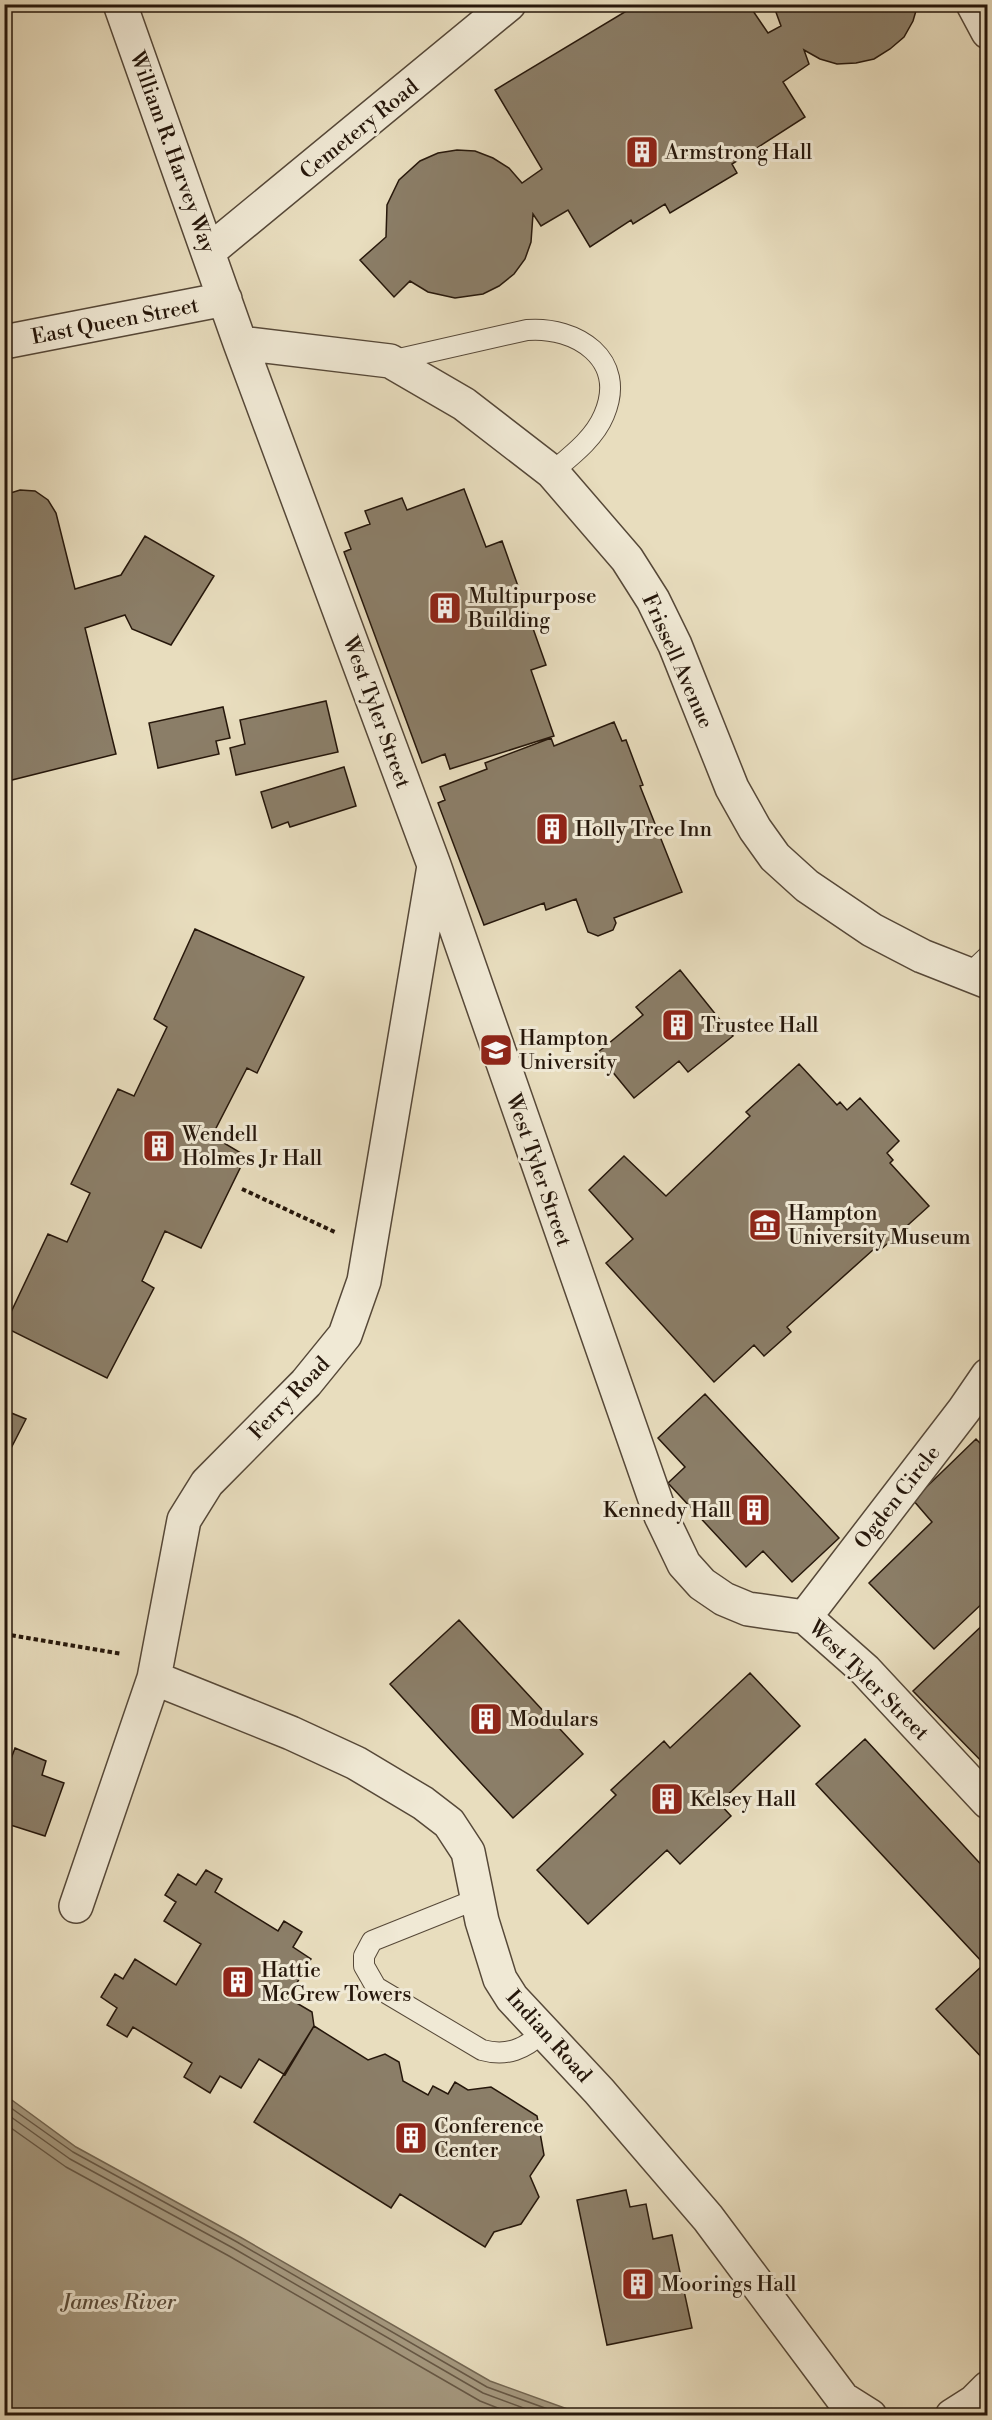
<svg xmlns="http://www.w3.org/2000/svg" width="992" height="2420" viewBox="0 0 992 2420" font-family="'Libre Bodoni',serif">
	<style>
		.water { fill: #a69a81; stroke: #736652; stroke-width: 1.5 }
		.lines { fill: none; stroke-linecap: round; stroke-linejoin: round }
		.shore { stroke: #665846; stroke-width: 1.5 }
		.building { fill: #8b7e68; stroke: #26170b; stroke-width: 1.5 }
		.service-casing { stroke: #564838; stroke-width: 22 }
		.minor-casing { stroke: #564838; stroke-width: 36 }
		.path { stroke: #26170b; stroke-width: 4; stroke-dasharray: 4.5 3; stroke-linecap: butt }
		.service { stroke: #f0e9d5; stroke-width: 20 }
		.minor { stroke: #f0e9d5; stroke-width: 33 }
		.labels { text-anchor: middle; stroke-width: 6; stroke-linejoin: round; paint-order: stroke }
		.street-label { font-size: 21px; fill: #26170b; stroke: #f0e9d5 }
		.poi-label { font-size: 21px; fill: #26170b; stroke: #f0e9d5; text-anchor: start }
		.water-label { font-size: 22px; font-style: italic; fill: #594b3a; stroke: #f0e9d5 }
	</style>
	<rect width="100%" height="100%" fill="#e8ddbe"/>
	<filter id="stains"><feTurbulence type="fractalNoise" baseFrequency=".00333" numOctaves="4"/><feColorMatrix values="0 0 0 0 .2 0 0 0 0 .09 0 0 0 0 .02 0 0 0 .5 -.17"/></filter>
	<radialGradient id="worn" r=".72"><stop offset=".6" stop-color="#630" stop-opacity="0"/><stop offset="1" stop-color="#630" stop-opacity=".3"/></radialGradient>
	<!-- water -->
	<path class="water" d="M5 2095 76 2147 240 2237 490 2381 584 2415H5Z"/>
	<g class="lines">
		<!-- shore -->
		<path class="shore" d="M4 2103 73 2152 237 2242 487 2387 567 2416
			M4 2112 70 2159 233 2248 483 2393 545 2416
			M4 2123 66 2167 229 2256 480 2401 518 2416"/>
	</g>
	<!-- building -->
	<path class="building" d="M638 4H738L741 9 749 5 768 33 781 26 773 4H918L913 21 904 37 890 49 874 59 856 63 837 64 820 59 804 50 809 64 783 82 805 117 732 164 737 173 670 213 665 204 633 224 631 220 590 247 568 210 541 226 533 214 531 242 525 259 514 274 499 286 483 294 455 298 428 292 410 281 394 297 360 260 386 237 387 205 399 180 420 161 438 153 457 150 475 151 493 158 509 168 522 183 542 169 495 90Z
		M464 489 486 547 502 541 546 665 531 670 554 736 450 769 445 754 422 763 344 552 351 549 345 533 370 524 365 511 402 498 407 510Z
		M20 490 35 491 48 500 56 513 75 589 121 575 145 536 214 576 171 645 132 629 125 615 85 628 116 754 4 782V495Z
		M326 701 338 752 236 775 230 748 245 744 240 720Z
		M223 707 230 738 216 741 219 754 158 768 149 723Z
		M614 722 622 741 626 740 643 785 640 786 682 892 614 918 616 923 613 930 598 936 588 932 576 899 546 910 544 903 484 925 438 803 445 800 440 787 487 769 485 763 551 738 554 746Z
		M344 767 356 806 290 827 288 822 272 828 261 792Z
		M195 929 304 977 257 1073 247 1068 212 1136 246 1156 201 1248 165 1231 142 1281 154 1288 107 1378 4 1327 48 1234 67 1242 90 1193 71 1184 118 1089 134 1096 167 1027 154 1019Z
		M680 970 733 1036 688 1072 679 1061 634 1098 597 1053 643 1015 636 1007Z
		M799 1064 837 1105 840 1102 847 1110 860 1098 899 1141 887 1153 893 1160 890 1163 929 1206 877 1253 874 1249 787 1327 791 1332 764 1356 754 1345 714 1382 606 1263 633 1239 589 1190 624 1156 666 1196 750 1116 746 1112Z
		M705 1394 839 1538 792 1582 763 1551 746 1567 668 1483 685 1467 658 1438Z
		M4 1410 26 1419 4 1462Z
		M976 1439 988 1451V1598L934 1649 869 1583 932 1522 913 1500Z
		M459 1620 583 1754 513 1818 390 1684Z
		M988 1620V1768L913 1691Z
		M750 1673 800 1726 719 1803 731 1816 680 1864 667 1850 588 1924 537 1870 616 1795 611 1790 664 1741 670 1748Z
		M865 1739 988 1872V2064L936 2009 984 1964 816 1784Z
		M15 1748 46 1761 42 1775 64 1783 45 1836 4 1823V1765L8 1767Z
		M206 1870 222 1879 215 1892 278 1931 284 1921 302 1932 293 1947 311 1959 288 1998 312 2012 314 2026 285 2075 259 2059 241 2088 220 2076 210 2093 184 2077 192 2063 133 2027 127 2037 107 2025 117 2008 101 1997 115 1974 123 1979 135 1959 176 1985 201 1944 164 1921 176 1902 165 1895 178 1874 196 1885Z
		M314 2026 368 2060 385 2054 399 2062 403 2081 428 2095 433 2086 448 2094 455 2082 468 2090 491 2087 537 2116 544 2155 530 2176 539 2197 521 2224 494 2232 485 2247 400 2194 391 2208 254 2122Z
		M626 2190 630 2207 646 2204 653 2239 672 2235 692 2328 607 2345 577 2200Z"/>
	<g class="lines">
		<!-- service casing -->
		<g class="service-casing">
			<path id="service" d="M390 361 527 330C576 326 628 359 604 415 594 439 571 456 552 472
				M969 974 988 956
				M477 1899 372 1941 364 1956V1966L376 1987 482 2050C507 2057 525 2049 543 2032"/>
		</g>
		<!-- minor casing -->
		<g class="minor-casing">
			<path id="minor" d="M120 4 240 343 434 865 661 1516 684 1564 702 1584 724 1599 748 1609 805 1617 865 1670 988 1802
				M973 4 988 32
				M208 252 509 4
				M4 342 225 299
				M240 343 390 361 464 404 552 472 627 559 653 600 675 645 732 788 755 829 775 857 807 886 872 930 922 956 988 982
				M805 1617 964 1410 988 1375
				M154 1678 291 1733 356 1763 423 1803 449 1823 468 1852 482 1921 500 1979 512 1998 599 2091 708 2218 843 2399 870 2416
				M76 1906 154 1678 184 1520 207 1483 306 1383 345 1335 364 1281 434 866
				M952 2416 974 2402 988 2388"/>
		</g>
		<!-- path -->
		<path class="path" d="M242 1189 337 1233
			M4 1634 122 1654"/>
		<!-- service -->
		<use href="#service" class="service"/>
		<!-- minor -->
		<use href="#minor" class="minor"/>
	</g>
	<!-- icons -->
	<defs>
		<g id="building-square" transform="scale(1.725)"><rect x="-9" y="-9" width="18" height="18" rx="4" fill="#8f2418" stroke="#f0e9d5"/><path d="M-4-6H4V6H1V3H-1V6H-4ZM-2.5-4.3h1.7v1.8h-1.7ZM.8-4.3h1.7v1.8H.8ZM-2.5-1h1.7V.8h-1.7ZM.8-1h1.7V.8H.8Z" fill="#fff"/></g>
		<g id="university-square" transform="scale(1.725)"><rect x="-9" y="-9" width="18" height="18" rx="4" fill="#8f2418" stroke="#f0e9d5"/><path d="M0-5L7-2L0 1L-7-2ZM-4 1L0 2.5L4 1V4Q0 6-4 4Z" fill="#fff"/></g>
		<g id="museum-square" transform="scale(1.725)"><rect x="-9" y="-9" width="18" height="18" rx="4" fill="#8f2418" stroke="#f0e9d5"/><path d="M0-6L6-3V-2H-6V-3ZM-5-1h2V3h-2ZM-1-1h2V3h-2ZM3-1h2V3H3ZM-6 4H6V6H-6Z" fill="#fff"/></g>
	</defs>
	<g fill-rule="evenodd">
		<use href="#building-square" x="642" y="152"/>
		<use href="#building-square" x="445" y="608"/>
		<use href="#building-square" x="552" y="829"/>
		<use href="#building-square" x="678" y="1025"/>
		<use href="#university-square" x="496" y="1050"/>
		<use href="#building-square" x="159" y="1146"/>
		<use href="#museum-square" x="765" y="1225"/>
		<use href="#building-square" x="754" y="1510"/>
		<use href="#building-square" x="486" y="1719"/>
		<use href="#building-square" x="667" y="1799"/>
		<use href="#building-square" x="238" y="1982"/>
		<use href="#building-square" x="411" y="2138"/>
		<use href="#building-square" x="638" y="2284"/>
	</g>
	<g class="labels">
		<!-- street labels -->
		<g class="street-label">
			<text transform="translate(359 129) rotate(-39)" y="7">Cemetery Road</text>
			<text transform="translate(173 152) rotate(70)" y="7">William R. Harvey Way</text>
			<text transform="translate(115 321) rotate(-11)" y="7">East Queen Street</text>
			<text transform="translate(678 661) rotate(66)" y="7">Frissell Avenue</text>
			<text transform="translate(377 712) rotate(70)" y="7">West Tyler Street</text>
			<text transform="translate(539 1170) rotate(71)" y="7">West Tyler Street</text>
			<text transform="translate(289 1398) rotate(-46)" y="7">Ferry Road</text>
			<text transform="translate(897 1497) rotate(-52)" y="7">Ogden Circle</text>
			<text transform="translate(869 1680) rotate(45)" y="7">West Tyler Street</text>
			<text transform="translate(549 2036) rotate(48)" y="7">Indian Road</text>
		</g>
		<!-- poi labels -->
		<g class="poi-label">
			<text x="665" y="159">Armstrong Hall</text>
			<text x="468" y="603">Multipurpose<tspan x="468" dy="24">Building</tspan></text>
			<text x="575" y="836">Holly Tree Inn</text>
			<text x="701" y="1032">Trustee Hall</text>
			<text x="519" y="1045">Hampton<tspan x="519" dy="24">University</tspan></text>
			<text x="182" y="1141">Wendell<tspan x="182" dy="24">Holmes Jr Hall</tspan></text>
			<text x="788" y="1220">Hampton<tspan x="788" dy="24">University Museum</tspan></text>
			<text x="731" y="1517" text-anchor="end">Kennedy Hall</text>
			<text x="509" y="1726">Modulars</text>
			<text x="690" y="1806">Kelsey Hall</text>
			<text x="261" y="1977">Hattie<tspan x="261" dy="24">McGrew Towers</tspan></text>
			<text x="434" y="2133">Conference<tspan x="434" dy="24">Center</tspan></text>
			<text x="661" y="2291">Moorings Hall</text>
		</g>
		<!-- water labels -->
		<g class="water-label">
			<text x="119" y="2309">James River</text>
		</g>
	</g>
	<!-- margin -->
	<rect width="992" height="2420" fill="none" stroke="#e8ddbe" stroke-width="24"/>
	<rect x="6" y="6" width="980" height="2408" fill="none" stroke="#26170b" stroke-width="3"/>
	<rect x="12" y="12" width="968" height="2396" fill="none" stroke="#26170b" stroke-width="1.5"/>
	<rect width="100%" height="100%" filter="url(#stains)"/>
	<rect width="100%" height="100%" fill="url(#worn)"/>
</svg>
